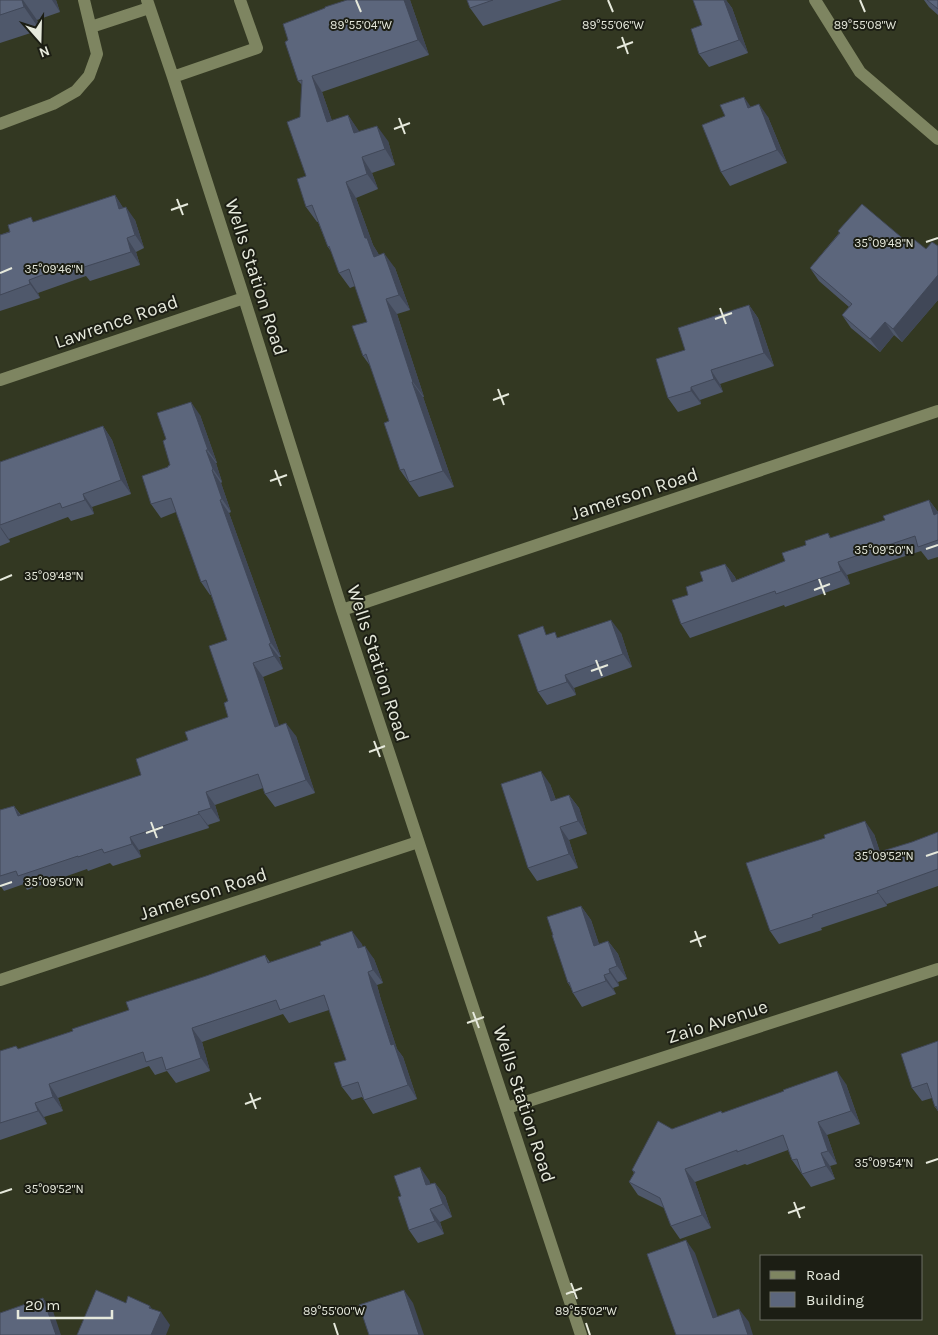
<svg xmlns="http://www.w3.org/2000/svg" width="938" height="1335" viewBox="0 0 938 1335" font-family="Karla,sans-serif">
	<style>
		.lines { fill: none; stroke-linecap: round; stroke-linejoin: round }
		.minor { stroke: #7e8561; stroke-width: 12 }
		.wall { fill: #4f586b }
		.shaded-wall { fill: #404757 }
		.building { fill: #5c667c; stroke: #404757 }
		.ticks { fill: none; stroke: #e6e9dc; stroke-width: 2 }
		.labels { text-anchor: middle; stroke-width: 4; stroke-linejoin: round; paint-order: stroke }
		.street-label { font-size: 19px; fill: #e6e9dc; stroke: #1c1e14 }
		.ticks-label { font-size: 12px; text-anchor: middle; fill: #e6e9dc; stroke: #1c1e14; stroke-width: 4; stroke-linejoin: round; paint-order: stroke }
	</style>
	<rect width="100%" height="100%" fill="#333822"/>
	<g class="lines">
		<!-- minor -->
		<path class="minor" d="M147 0 173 77 244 298 342 610 581 1335
			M815 0 860 72 938 139
			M91 27 149 8
			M173 77 257 48 240 0
			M0 124 53 104 76 91 89 76 97 54 84 0
			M0 380 244 298
			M342 610 938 411
			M0 980 418 842
			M507 1108 938 969"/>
	</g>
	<!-- wall -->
	<path class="wall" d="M0 0H56L60 12 37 20 40 30 0 43Z
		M410 0 429 55 322 92 332 121 348 115 359 132 388 141 395 165 372 173 378 189 356 198 373 245 379 255 395 268 410 310 397 314 424 397H423L454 487 419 497 400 470 389 421 371 367 363 356 367 322 355 286 350 288 339 273 332 253 328 247 318 222H317L306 207V176L300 117 302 85 298 81 288 40Z
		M467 0H562L483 26 470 8Z
		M693 0H726L732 8 748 53 709 67 699 54 702 25Z
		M924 0H938V15L929 7Z
		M751 107 768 117 787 163 730 186 721 172Z
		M115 195 123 208 135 220 144 248 136 252 140 265 90 281 86 276 38 293 40 298 0 311V235L34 222Z
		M838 231 907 242 926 249 938 246V300L902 342 894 335 880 352 851 328 842 315 849 307 819 281 810 268 839 233Z
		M749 305 758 318 774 366 720 384 723 392 700 400 701 404 678 412 668 398 685 350Z
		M200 415 217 463H216L222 482 221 483 231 512 229 513 281 657H279L283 669 263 677 279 726 296 736 315 793 275 807 265 794 263 788 215 805 220 821 208 825 209 828 139 850 141 857 113 866 110 863 88 871 87 869 27 890 24 884 4 891 0 885V810L14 806 21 815 141 775 188 740 228 717 227 640 211 595H210L201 582 176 512 161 518 151 504 168 467 170 465 166 439Z
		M103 426 112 440 131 494 92 507 94 514 71 521 68 517 9 539 10 542 0 546V462Z
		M929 500 938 512V557L928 560 921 551 847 575 850 584 785 607 784 605 690 638 681 624 688 595 725 564 735 577 736 580 785 561 806 545 828 533 831 538 885 520Z
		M621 633 632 667 574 688 576 695 547 705 538 692 549 634 559 638Z
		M550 784 556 800 569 795 579 808 587 834 569 840 578 868 537 881 528 868Z
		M938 832V886L887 904V906L821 928 822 930 779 944 770 931 825 838 874 834 880 852 912 842Z
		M581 906 591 920 599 944 608 941 618 954 627 979 618 982 619 986 613 988 616 994 582 1007 573 993 571 988 568 983 553 935Z
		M362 944V947L374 959 383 983 377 985 381 1000 397 1049 403 1057 417 1099 373 1114 364 1100 362 1097 352 1100 342 1087 346 1060 329 1010 289 1023 283 1014 202 1042 210 1071 176 1083 167 1071 155 1075 149 1066 58 1098 63 1111 44 1117 47 1124 0 1140V1051L19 1049 73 1031 129 1010 206 976 265 955 270 962Z
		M938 1041V1111L935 1107 932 1098 922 1101 912 1088Z
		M846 1084 860 1124 827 1135 837 1164 830 1166 835 1179 811 1187 792 1160 788 1150 747 1165 745 1164 695 1182 711 1228 680 1239 671 1226 664 1208 638 1195 629 1182 634 1173 632 1170 672 1129 723 1113Z
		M429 1180 430 1184 435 1183 445 1196 452 1217 440 1222 444 1234 418 1243 409 1230 401 1196Z"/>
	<!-- shaded-wall -->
	<path class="shaded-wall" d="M22 0H23L37 20 40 30 24 7Z
		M52 0H56L60 12Z
		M404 0H410L429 55 418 40Z
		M722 0H726L732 8 748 53 739 40Z
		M312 76 322 92 338 138 327 122Z
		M744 97 753 110 748 108Z
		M759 104 768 117 787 163 777 150Z
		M348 115 359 131 365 149 354 133Z
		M377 126 388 141 395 165 385 149Z
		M362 157 372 173 378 189 367 174Z
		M346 182 356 198 373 245 378 253 385 272 374 257 365 238Z
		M115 195 124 209H119Z
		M126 207 135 220 144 248 135 235Z
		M127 238 136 252 140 265 131 252Z
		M384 253 395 268 410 310 399 295Z
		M938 275V300L902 342 893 329Z
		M29 280 38 293 40 298 30 284Z
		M386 299 397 314 424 397 413 382Z
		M749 305 758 318 774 366 764 353Z
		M885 322 894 335 880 352 870 339Z
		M711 370 720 384 723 392 714 379Z
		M412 382 423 397 454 487 443 471Z
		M691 387 700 400 701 404 691 391Z
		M191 402 200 415 217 463 208 450Z
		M103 426 112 440 131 494 121 480Z
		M206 450 216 463 222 482 213 469Z
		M212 470 221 483 231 512 222 499Z
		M83 494 92 507 94 514 85 500Z
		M220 500 229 513 281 657 271 643Z
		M929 500 938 512V520L934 515Z
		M0 526 9 539 10 542 1 529Z
		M838 562 847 575 850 584 841 571Z
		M725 564 735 577 741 595 732 582Z
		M611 620 621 633 632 667 623 654Z
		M269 644 279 657 283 669 274 656Z
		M253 663 263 677 284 740 275 727Z
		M565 675 574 688 576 695 567 682Z
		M286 723 296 736 315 793 306 780Z
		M541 771 550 784 561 814 551 801Z
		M206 792 215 805 220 821 211 808Z
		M569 795 579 808 587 834 578 821Z
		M14 806 23 819 18 816Z
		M198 812 208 825 209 828 199 814Z
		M865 821 874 834 885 867 876 853Z
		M560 827 569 840 578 868 569 854Z
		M130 837 139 850 141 857 132 844Z
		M877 891 887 904V906L878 893Z
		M581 906 591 920 604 959 594 946Z
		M352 931 362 944 367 961 358 948Z
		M608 941 618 954 627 979 617 966Z
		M365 946 374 959 383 983 373 970Z
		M609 969 618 982 619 986 610 973Z
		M368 972 377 985 381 1000 397 1049 403 1057 417 1099 408 1085 391 1045 372 987Z
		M604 975 613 988 616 994 606 981Z
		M192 1028 202 1042 210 1071 201 1058Z
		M837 1071 846 1084 860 1124 851 1111Z
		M49 1084 58 1098 63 1111 53 1097Z
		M35 1103 44 1117 47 1124 38 1111Z
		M818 1122 827 1135 837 1164 828 1151Z
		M821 1153 830 1166 835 1179 826 1166Z
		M420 1167 429 1180 435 1199 426 1185Z
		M685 1169 695 1182 711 1228 702 1215Z
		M435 1183 445 1196 452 1217 443 1204Z
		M430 1209 440 1222 444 1234 435 1221Z
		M686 1240 695 1253 723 1331 713 1318Z
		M404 1290 413 1303 424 1335H419Z
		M43 1298 53 1311 61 1335H56Z
		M150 1306 158 1318 161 1312 170 1325 166 1335H151L149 1308Z
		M739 1309 749 1322 753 1335H748Z"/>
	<!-- building -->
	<path class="building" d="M0 0H22L24 7 0 15Z
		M347 0H404L418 40 312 76 327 122 348 115 354 133 377 126 385 149 362 157 367 174 346 182 365 238H367L374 257 384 253 399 295 386 299 413 382H412L443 471 409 482 404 469 400 470 384 423 389 421 366 354 363 356 352 326 367 322 349 269 339 273 329 246 328 247 312 205 306 207 297 179 306 176 287 122 300 117 302 80 298 81 285 42 288 40 283 24 325 8V7Z
		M467 0H493L470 8Z
		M693 0H724L739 40 699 54 691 29 702 25Z
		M927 0H938V9Z
		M744 97 748 108 759 104 777 150 721 172 702 125 725 116 720 105Z
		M115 195 119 209 126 207 135 235 127 238 131 252 81 268 79 261 29 280 30 284 0 295V235L10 232 8 225 31 217 33 222Z
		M862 204 907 242 911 237 926 249 932 242 938 246V275L893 329 885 322 870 339 842 315 852 304 810 268 840 233 838 231Z
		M749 305 764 353 711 370 714 379 691 387V391L668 398 656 359 685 350 678 328Z
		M191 402 208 450H206L213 469 212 470 222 499 220 500 271 643 269 644 274 656 253 663 275 727 286 723 306 780 265 794 258 774 206 792 211 808 198 812 199 814 130 837 132 844 104 853 102 849 78 857V856L18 876 16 871 0 876V810L14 806 18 816 141 775 136 759 188 740 185 732 228 717 224 703 228 701 209 646 227 640 206 580 201 582 171 498 151 504 142 476 168 467V466L170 465 163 441 166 439 157 413Z
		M103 426 121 480 83 494 85 500 62 508 60 503 0 525V462Z
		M929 500 934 515 938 513V540L918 547 915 536 838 562 841 571 776 594 775 591 681 624 672 600 688 595 686 587 703 581 700 572 725 564 732 582 785 561 782 553 806 545 805 541 828 533 830 538 885 520 883 516Z
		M611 620 623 654 565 675 567 682 538 692 518 635 543 626 546 635 555 632 557 638Z
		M541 771 551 801 569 795 578 821 560 827 569 854 528 868 501 784Z
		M865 821 876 853 912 842 938 832V869L877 891 878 893 812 915 813 917 770 931 746 863 825 838 824 835Z
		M581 906 594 946 608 941 617 966 609 969 610 973 604 975 606 981 573 993 569 982 568 983 552 935H553L547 917Z
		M352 931 358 948 365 946 373 970 368 972 372 987 391 1045 394 1044 408 1085 364 1100 358 1082 342 1087 334 1063 346 1060 324 995 280 1010 276 1000 192 1028 201 1058 166 1070 162 1057 146 1062 143 1052 49 1084 53 1097 35 1103 38 1111 0 1123V1051L16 1046 18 1049 73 1031 72 1029 129 1010 126 1002 206 976 265 955 268 963 321 945 320 942Z
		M938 1041V1111L936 1106 935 1107 927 1083 912 1088 901 1054Z
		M837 1071 851 1111 818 1122 828 1151 821 1153 826 1166 802 1174 797 1159 792 1160 783 1135 737 1152V1150L685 1169 702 1215 671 1226 660 1198 629 1182 635 1172 632 1170 658 1121 672 1129 721 1111 722 1113 784 1091 783 1090Z
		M420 1167 426 1185 435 1183 443 1204 430 1209 435 1221 409 1230 398 1197 401 1196 394 1176Z
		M686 1240 713 1318 739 1309 748 1335H676L647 1254Z
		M96 1290 126 1303 128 1296 150 1306 149 1308 161 1312 151 1335H77Z
		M404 1290 419 1335H369L359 1305Z
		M43 1298 56 1335H0V1313Z"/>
	<!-- ticks -->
	<path class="ticks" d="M356 0 361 12M608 0 613 12M860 0 865 12M622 37 628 54M617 48 633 42M399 118 405 134M394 129 410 123M177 199 183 215M171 210 188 204M926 242 938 238M0 273 12 268M720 308 726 324M715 319 732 313M498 389 504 405M493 400 509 394M275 470 281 486M270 481 287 475M926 549 938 545M819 579 825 595M0 580 12 575M814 590 830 584M596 660 602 676M591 671 608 665M374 741 380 757M369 752 385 746M151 822 157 838M146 833 163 827M926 856 938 852M0 886 12 882M695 931 701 947M690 942 706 936M473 1012 479 1028M467 1023 484 1017M250 1093 256 1109M245 1104 261 1098M926 1163 938 1159M0 1193 12 1189M794 1202 800 1218M788 1213 805 1207M571 1283 577 1299M566 1294 582 1288M334 1323 338 1335M586 1323 590 1335"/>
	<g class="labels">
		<!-- street labels -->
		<g class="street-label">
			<text transform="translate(257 277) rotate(72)" y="7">Wells Station Road</text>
			<text transform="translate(116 321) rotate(-19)" y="7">Lawrence Road</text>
			<text transform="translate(634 493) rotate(-18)" y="7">Jamerson Road</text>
			<text transform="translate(379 663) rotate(72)" y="7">Wells Station Road</text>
			<text transform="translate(203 893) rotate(-18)" y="7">Jamerson Road</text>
			<text transform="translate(717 1021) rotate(-18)" y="7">Zaio Avenue</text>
			<text transform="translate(525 1104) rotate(72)" y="7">Wells Station Road</text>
		</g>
	</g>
	<g class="ticks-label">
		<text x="361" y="29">89°55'04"W</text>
		<text x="613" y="29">89°55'06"W</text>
		<text x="865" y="29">89°55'08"W</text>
		<text x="884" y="247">35°09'48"N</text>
		<text x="54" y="273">35°09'46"N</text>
		<text x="884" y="554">35°09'50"N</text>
		<text x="54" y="580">35°09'48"N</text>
		<text x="884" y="860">35°09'52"N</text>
		<text x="54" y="886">35°09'50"N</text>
		<text x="884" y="1167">35°09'54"N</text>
		<text x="54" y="1193">35°09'52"N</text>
		<text x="334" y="1315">89°55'00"W</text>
		<text x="586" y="1315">89°55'02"W</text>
	</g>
	<!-- legend -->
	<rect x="760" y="1255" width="162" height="65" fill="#1c1e14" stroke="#6d6f64"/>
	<rect x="770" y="1271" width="25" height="8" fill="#7e8561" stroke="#6d6f64"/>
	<text x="806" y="1280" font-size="15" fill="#e6e9dc">Road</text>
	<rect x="770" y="1292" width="25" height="15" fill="#5c667c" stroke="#6d6f64"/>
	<text x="806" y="1305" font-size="15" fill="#e6e9dc">Building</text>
	<!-- north arrow -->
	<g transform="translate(40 40) rotate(160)" stroke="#1c1e14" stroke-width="4" paint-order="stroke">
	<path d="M0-4L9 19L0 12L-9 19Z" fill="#e6e9dc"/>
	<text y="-8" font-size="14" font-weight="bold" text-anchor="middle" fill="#e6e9dc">N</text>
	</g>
	<!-- scale -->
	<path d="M18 1310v8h94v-8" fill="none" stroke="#e6e9dc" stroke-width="2.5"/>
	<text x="25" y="1310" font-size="15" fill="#e6e9dc" stroke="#1c1e14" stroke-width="4" paint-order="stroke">20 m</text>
</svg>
